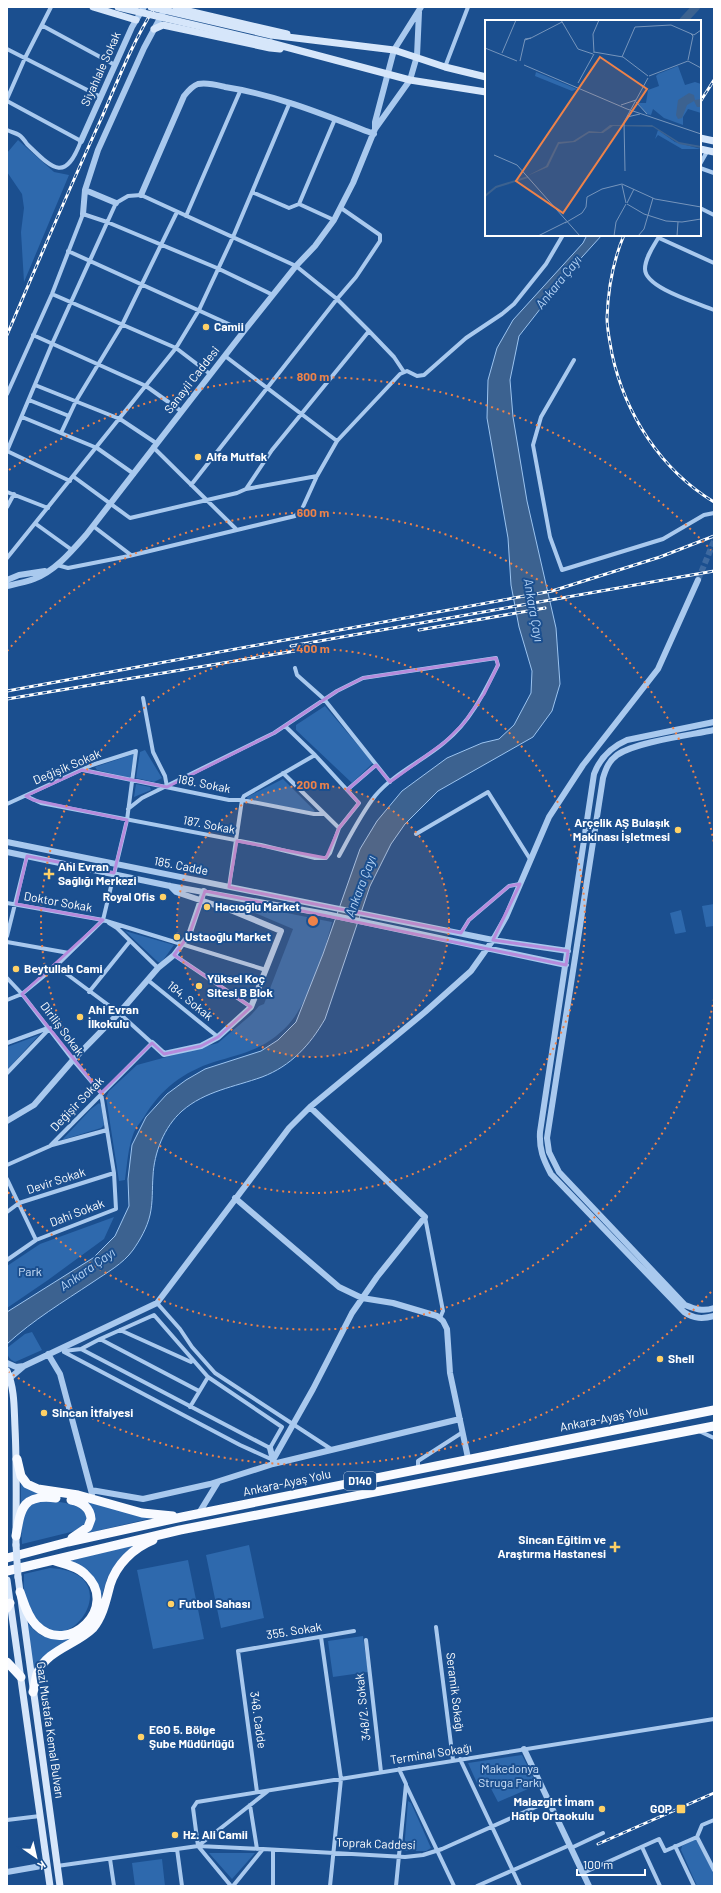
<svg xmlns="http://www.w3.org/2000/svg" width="721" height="1893" viewBox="0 0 721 1893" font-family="Barlow,sans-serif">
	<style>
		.green { fill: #2e69ad }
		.water { fill: #3c6290; stroke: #9cc4f0 }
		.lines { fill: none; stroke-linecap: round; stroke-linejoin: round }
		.river { stroke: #3c6290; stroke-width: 8 }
		.tertiary-tunnel { stroke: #3d69a0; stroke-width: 6; stroke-dasharray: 6 3; stroke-linecap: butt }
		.minor { stroke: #a9c9ee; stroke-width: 4 }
		.tertiary { stroke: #a9c9ee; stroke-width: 6 }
		.secondary { stroke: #d6e6fa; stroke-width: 7 }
		.trunk { stroke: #f8faff; stroke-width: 9 }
		.rail-casing { stroke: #fff; stroke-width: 3 }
		.rail { stroke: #1b4f8f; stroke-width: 1.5; stroke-dasharray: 4.5; stroke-linecap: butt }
		.secondary-bridge { stroke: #d6e6fa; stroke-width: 7 }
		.marked { fill: none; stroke: #b68bdc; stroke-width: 3; stroke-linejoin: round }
		.ring { fill: none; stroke: #ee8249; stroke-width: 2; stroke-dasharray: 2 4 }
		.poi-dot { fill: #ffd166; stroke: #1b4f8f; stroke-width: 1.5 }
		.labels { text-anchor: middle; stroke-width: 4; stroke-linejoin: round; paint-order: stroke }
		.shield { fill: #1b4f8f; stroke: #bbcadd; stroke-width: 1 }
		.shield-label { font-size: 11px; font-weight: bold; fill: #fff }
		.street-label { font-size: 12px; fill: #fff; stroke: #1b4f8f }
		.poi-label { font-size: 12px; font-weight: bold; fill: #fff; stroke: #1b4f8f; text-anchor: start }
		.park-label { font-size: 12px; fill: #cfe3fa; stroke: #1b4f8f }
		.water-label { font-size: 13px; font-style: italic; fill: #b5d3f5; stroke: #1b4f8f }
		.inset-river { fill: none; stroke: #3c6290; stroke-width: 2 }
		.inset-road { fill: none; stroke: #7695bc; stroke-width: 1 }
		.view { fill: #ee8249; fill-opacity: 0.15; stroke: #ee8249; stroke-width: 2 }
		.inset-edge { fill: none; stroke: #fff; stroke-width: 2 }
		.centre { fill: #ee8249; stroke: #1b4f8f; stroke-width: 2 }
		.ring-label { font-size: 12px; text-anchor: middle; font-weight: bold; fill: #ee8249; stroke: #1b4f8f; stroke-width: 4; stroke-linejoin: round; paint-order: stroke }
	</style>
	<rect width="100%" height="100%" fill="#1b4f8f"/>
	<!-- green -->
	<path class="green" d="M18 140 54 172 69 175 24 282 21 232 24 208 22 194 7 172V153Z
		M325 706 373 763 352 783 296 730V725Z
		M145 750 162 778 154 782 136 778 140 752Z
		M134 754 130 778 97 770 95 767Z
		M283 779 314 810 315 812 248 800 247 797Z
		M136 784 150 787 151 790 134 797Z
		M237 903 332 922C324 954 307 1010 282 1031 260 1051 240 1054 214 1062 183 1072 161 1089 144 1117 141 1122 136 1127 134 1132 128 1147 127 1165 125 1180L119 1181 106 1097 109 1091 137 1065 218 1043 251 1015 259 1006 264 1004 293 929 246 909Z
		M714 904V926L706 927 702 906Z
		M681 910 686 932 675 934 670 913Z
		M125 931 174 945 161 963 158 962Z
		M39 1035 7 1070V1047Z
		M99 1103 101 1105 104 1125 101 1128 62 1140 91 1109Z
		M114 1217 104 1239 48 1280 7 1308V1266L40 1244Z
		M32 1332 42 1350 15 1362C9 1359 7 1356 7 1348L25 1334Z
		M21 1483 42 1493 28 1497 21 1503Z
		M40 1500C56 1502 77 1501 87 1515L85 1524 75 1531 22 1544C21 1522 18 1511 40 1500Z
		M85 1500 152 1518 88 1533 92 1528V1509Z
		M135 1545 118 1561 108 1576 96 1614V1592L66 1561Z
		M249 1545 264 1618 221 1628 206 1555Z
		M188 1560 204 1639 153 1649 137 1570Z
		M50 1568C134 1572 64 1671 34 1615 31 1610 27 1604 25 1599 23 1591 24 1582 24 1574Z
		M26 1621C44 1644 55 1640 80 1632L50 1652 33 1673Z
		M363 1636 368 1672 333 1677 328 1641Z
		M522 1755 537 1785 498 1802 486 1779 477 1783 468 1763Z
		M408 1801 411 1803 431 1848 426 1851H404Z
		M696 1839 714 1874V1886H697L681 1850 682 1846Z
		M209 1853H255L232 1879Z
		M162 1859 165 1886H135L132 1863Z"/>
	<!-- water -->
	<path class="water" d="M587 235H602L573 267 519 336 510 380 513 417 527 501 556 628 560 684 552 711 533 737 438 791 405 824 391 844 370 886 325 1019C310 1045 291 1066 262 1077 234 1087 205 1091 182 1111 164 1127 154 1153 153 1176 152 1189 153 1202 150 1215 147 1228 140 1240 133 1250 123 1264 106 1273 93 1282 63 1302 33 1320 7 1344V1312L93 1258 115 1236 129 1206 128 1179 132 1145 146 1117 167 1094 186 1080 205 1069 261 1051 278 1040 296 1022 323 954 360 849 377 821 402 791 447 758 482 743 499 739 514 725 531 693 532 671 519 627 511 585 508 538 487 418 488 380 497 348 513 320 583 243Z"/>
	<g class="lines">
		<!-- river -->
		<path class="river" d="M683 21 696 7"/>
		<!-- tertiary-tunnel -->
		<path class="tertiary-tunnel" d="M698 580 714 541"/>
		<!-- minor -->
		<path class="minor" d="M43 26 115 65
			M7 49 101 97
			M445 67 468 7
			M7 99 25 58 51 7
			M7 101 81 141C65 183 53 169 27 144 25 141 22 137 19 135 16 133 11 132 7 130
			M700 164 708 150
			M700 168 714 173
			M252 192 289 208 299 204
			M700 208 714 215
			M186 216 241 89
			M334 220 299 204 335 119
			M660 235C655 244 645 257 645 269 645 288 698 303 714 310
			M659 238 714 263
			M68 251 244 331
			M52 294 176 348 210 374
			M33 335 146 386 181 411
			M225 356 337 441
			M574 360 541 417 533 445 550 537 562 570 663 539 704 515 714 513
			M35 385 120 419 156 443
			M7 394 52 294 83 214 107 222 217 268 273 295
			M29 400 69 416
			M22 417 97 448 134 474
			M61 433 76 401 122 325 177 212
			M153 447 236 529
			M7 451 52 344 116 203 128 196 141 195 296 266 337 299 369 331 394 357 404 372
			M7 451 70 481
			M74 477 130 518 237 493 246 489 317 476
			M191 485 337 299 356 277 380 241V235L341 208
			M246 489 272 450 369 331
			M7 492 48 508
			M7 507 14 494
			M36 524 72 550
			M93 526 131 555
			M7 558 176 348 199 310 233 237 290 102
			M57 565 68 568 129 556 295 516 302 509 317 476 337 441 400 374 407 371 417 376 424 375 466 338 502 314 514 304 546 264 563 235
			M295 668 297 675 324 699 390 782
			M143 698 153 752 165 776 167 787
			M83 770 229 800H242L314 814H324
			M283 773 339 828
			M347 790 376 765
			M26 796 41 803 261 845 315 858H326L330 853 339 828 359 803 315 755 285 726
			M7 804 92 765 136 751 127 820 103 920 56 966 22 994 7 1000
			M128 809 142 798 274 733 337 691 363 678 496 658 498 665C484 693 470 722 445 742 423 761 394 773 375 796 361 814 350 836 339 856
			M416 834 488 792 530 859
			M229 887 242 800 244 796 315 755
			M7 903 103 920 266 970
			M109 923 117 928 158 968
			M461 933 469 920 509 886 520 884
			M7 936 27 856
			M7 942 69 953
			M174 955 251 1007
			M7 978 22 994 73 1060 101 1093 114 1173 116 1209 36 1240 7 1260
			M149 981 218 1037
			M89 992 130 941
			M7 1043 48 1028
			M7 1073 50 1028
			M52 1145 107 1130
			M7 1165 50 1146 152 1043 119 1013 56 966
			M7 1179 36 1240
			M7 1212 19 1203 114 1173
			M425 1217 443 1311 440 1318
			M157 1303 180 1329 192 1347 215 1373 331 1449
			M120 1330 191 1362
			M100 1339 199 1391
			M64 1351 81 1349 100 1339 154 1315 208 1377 282 1427 270 1448 81 1349
			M64 1352 240 1445 273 1460
			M190 1407 208 1377
			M699 1431 714 1438
			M418 1469V1461L463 1432
			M436 1627 453 1760
			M321 1637 341 1779 330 1886
			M366 1640 381 1772
			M460 1759 520 1886
			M406 1785 454 1886
			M257 1792 238 1651 354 1631
			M250 1805 257 1849
			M7 1820 40 1816
			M697 1837 714 1870
			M198 1846 193 1808 197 1802 714 1719
			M198 1846 268 1791
			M198 1846 231 1886
			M675 1846 694 1886
			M642 1847 660 1886
			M571 1848 603 1833
			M177 1849 182 1886
			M273 1850V1886
			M110 1859 114 1886
			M57 1866 198 1846 263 1849
			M583 1873 659 1839 665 1851 697 1837 702 1825 714 1820
			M233 1886 263 1849 405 1857 423 1855 442 1849 549 1801
			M396 1886 406 1784 399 1769
			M477 1886 570 1845"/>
		<!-- tertiary -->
		<path class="tertiary" d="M375 129V122L394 50 421 7
			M81 141 132 27 144 7
			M85 190 116 203
			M141 195 184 96C188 91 192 86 198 84 207 82 217 85 225 87 277 95 325 115 374 134
			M83 214 85 190 98 150 144 48 166 7
			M7 580 19 575 45 571
			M7 586C16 584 26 582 34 579 55 571 71 552 86 535L244 331 296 266 315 246 334 220 353 183 375 129 410 80 417 56 419 12
			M714 722 627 740C611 747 600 758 594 774L540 1132C539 1149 543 1159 551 1174L684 1312C694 1319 703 1319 714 1316
			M714 730C691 735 635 742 617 755 609 761 606 768 603 778L547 1138 549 1152 559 1172 685 1305C695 1309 703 1312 714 1308
			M7 842 493 940 568 951
			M7 852 170 886 326 914 566 965
			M152 1043 164 1054 201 1046 218 1037 251 1007 281 931 233 911 176 892 170 886
			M7 1121 34 1105 73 1060 119 1013 158 968 174 955 189 935 204 891
			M235 1198 339 1287 362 1298 393 1303 437 1316 443 1321 447 1329 450 1373 468 1458
			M48 1354 60 1374 92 1494
			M7 1363 16 1367 24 1366
			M10 1378 24 1366 157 1303 289 1128 310 1107 425 1012 471 971 493 940 506 917 549 817 583 765 658 669 698 580
			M270 1448 273 1460
			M273 1464 460 1419
			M91 1490 143 1499 210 1484 273 1464V1460L313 1389 352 1313 377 1277 425 1217 310 1107
			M199 1513 218 1482
			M524 1749 589 1886
			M7 1872 47 1865"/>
		<!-- secondary -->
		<path class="secondary" d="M93 7 136 20
			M176 7 184 10 287 34
			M154 29 163 25 270 48 280 49
			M271 35 394 50 445 67 486 77
			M271 43 410 80 486 92
			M700 138 714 141
			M700 149 714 152
			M7 1371C15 1389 14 1409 15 1428 17 1467 16 1506 16 1545
			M18 1577 60 1886
			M7 1580 50 1886"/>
		<!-- trunk -->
		<path class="trunk" d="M17 1459 21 1476 27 1484 38 1489 78 1495 142 1513 173 1516
			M71 1500C82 1502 90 1507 91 1519L88 1527 72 1538
			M16 1536C21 1507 23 1494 56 1498
			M7 1558 68 1542 182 1517 714 1410
			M7 1571 180 1530 714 1426
			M20 1592C24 1603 27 1616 36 1625 68 1658 121 1606 85 1574 77 1566 65 1564 55 1561
			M7 1608 10 1603
			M7 1662 21 1677
			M33 1692C35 1687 35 1680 37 1674 46 1650 76 1645 93 1628 103 1616 106 1600 110 1585 116 1565 133 1548 153 1540"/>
		<!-- rail casing -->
		<g class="rail-casing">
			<path id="rail" d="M700 102 714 80
				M624 235C613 261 608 289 607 318 607 330 610 342 612 354 625 414 661 470 714 502
				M7 335C38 262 69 189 102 117 118 80 133 41 155 7
				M419 630 545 608
				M291 646 714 571
				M7 691 552 591 660 557 714 536
				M7 699 301 650
				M598 1844 714 1793"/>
		</g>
		<!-- rail -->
		<use href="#rail" class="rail"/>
		<!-- secondary-bridge -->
		<path class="secondary-bridge" d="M118 7 271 43
			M151 7 271 35
			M16 1545 18 1577"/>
	</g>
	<!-- marked area -->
	<path class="marked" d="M496 658 498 665 484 694 464 723 445 742 390 782 376 765 347 790 359 803 339 828 326 858 237 841 229 887 461 933 469 920 509 886 520 884 493 940 568 951 566 965 205 891 189 935 174 955 251 1007 218 1037 201 1046 164 1054 152 1043 101 1093 22 994 103 920 16 904 27 856 114 873 127 820 33 800 26 796 82 770 167 787 274 733 337 691 363 678Z"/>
	<!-- distance rings -->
	<circle cx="313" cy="921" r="136" fill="#ee8249" fill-opacity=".12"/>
	<g class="ring">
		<circle cx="313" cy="921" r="136"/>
		<circle cx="313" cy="921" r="272"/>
		<path d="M714 999A408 408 0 0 1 7 1191M7 651A408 408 0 0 1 714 843"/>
		<path d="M711 1292A544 544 0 0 1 9 1372M9 470A544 544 0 0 1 711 550"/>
	</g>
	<!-- markers -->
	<g class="poi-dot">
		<circle cx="206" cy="327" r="4"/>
		<circle cx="198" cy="457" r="4"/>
		<circle cx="678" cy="830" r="4"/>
		<path d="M47 868h4v4h4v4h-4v4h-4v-4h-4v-4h4z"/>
		<circle cx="163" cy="897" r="4"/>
		<circle cx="207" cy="907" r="4"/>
		<circle cx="177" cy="937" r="4"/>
		<circle cx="16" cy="969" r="4"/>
		<circle cx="199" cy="986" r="4"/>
		<circle cx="80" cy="1017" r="4"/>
		<circle cx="660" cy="1359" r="4"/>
		<circle cx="44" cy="1413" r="4"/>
		<path d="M613 1541h4v4h4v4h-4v4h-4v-4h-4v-4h4z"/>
		<circle cx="171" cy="1604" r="4"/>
		<circle cx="141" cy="1737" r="4"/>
		<circle cx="602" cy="1809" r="4"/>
		<rect x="676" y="1804" width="10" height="10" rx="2"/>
		<circle cx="175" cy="1835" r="4"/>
	</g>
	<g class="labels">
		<!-- shield labels -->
		<rect class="shield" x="344" y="1472" width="32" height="18" rx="3"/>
		<g class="shield-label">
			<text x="360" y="1485">D140</text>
		</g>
		<!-- street labels -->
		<g class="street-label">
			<text transform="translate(101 69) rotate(-66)" y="4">Siyahlale Sokak</text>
			<text transform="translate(192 380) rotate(-52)" y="4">Sanayii Caddesi</text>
			<text transform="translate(67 767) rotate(-23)" y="4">Değişik Sokak</text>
			<text transform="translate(204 784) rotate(11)" y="4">188. Sokak</text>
			<text transform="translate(209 825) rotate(11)" y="4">187. Sokak</text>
			<text transform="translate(181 866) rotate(11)" y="4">185. Cadde</text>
			<text transform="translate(58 902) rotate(10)" y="4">Doktor Sokak</text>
			<text transform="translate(190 1001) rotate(39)" y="4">184. Sokak</text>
			<text transform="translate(62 1029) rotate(53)" y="4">Diriliş Sokak</text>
			<text transform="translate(77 1104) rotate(-46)" y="4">Değişir Sokak</text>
			<text transform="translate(56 1181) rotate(-18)" y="4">Devir Sokak</text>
			<text transform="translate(77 1213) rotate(-21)" y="4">Dahi Sokak</text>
			<text transform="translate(604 1419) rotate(-11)" y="4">Ankara-Ayaş Yolu</text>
			<text transform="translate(287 1483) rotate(-12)" y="4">Ankara-Ayaş Yolu</text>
			<text transform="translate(294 1631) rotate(-9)" y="4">355. Sokak</text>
			<text transform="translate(455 1692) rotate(83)" y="4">Seramik Sokağı</text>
			<text transform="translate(363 1707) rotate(-96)" y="4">348/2. Sokak</text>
			<text transform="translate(258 1720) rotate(82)" y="4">348. Cadde</text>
			<text transform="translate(50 1730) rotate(82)" y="4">Gazi Mustafa Kemal Bulvarı</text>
			<text transform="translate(431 1754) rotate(-9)" y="4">Terminal Sokağı</text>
			<text transform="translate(376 1844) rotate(2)" y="4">Toprak Caddesi</text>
		</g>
		<!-- poi labels -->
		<g class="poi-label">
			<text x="214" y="331">Camii</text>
			<text x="206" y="461">Alfa Mutfak</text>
			<text x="670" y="827" text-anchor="end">Arçelik AŞ Bulaşık<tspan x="670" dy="14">Makinası İşletmesi</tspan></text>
			<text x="58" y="871">Ahi Evran<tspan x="58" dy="14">Sağlığı Merkezi</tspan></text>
			<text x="155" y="901" text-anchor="end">Royal Ofis</text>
			<text x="215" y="911">Hacıoğlu Market</text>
			<text x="185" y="941">Ustaoğlu Market</text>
			<text x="24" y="973">Beytullah Cami</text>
			<text x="207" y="983">Yüksel Koç<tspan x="207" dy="14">Sitesi B Blok</tspan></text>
			<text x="88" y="1014">Ahi Evran<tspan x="88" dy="14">İlkokulu</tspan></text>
			<text x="668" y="1363">Shell</text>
			<text x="52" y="1417">Sincan İtfaiyesi</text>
			<text x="606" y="1544" text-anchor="end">Sincan Eğitim ve<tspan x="606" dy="14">Araştırma Hastanesi</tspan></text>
			<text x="179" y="1608">Futbol Sahası</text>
			<text x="149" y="1734">EGO 5. Bölge<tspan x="149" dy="14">Şube Müdürlüğü</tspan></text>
			<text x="594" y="1806" text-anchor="end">Malazgirt İmam<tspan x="594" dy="14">Hatip Ortaokulu</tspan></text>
			<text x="672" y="1813" text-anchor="end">GOP</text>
			<text x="183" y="1839">Hz. Ali Camii</text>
		</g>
		<!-- park labels -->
		<g class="park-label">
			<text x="30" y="1276">Park</text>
			<text x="510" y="1773">Makedonya<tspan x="510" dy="14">Struga Parkı</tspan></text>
		</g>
		<!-- water labels -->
		<g class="water-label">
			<text transform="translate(558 282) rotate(-51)" y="5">Ankara Çayı</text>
			<text transform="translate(534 610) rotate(80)" y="5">Ankara Çayı</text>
			<text transform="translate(360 886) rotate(-69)" y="5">Ankara Çayı</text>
			<text transform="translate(87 1269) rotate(-35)" y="5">Ankara Çayı</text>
		</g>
	</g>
	<!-- overview -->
	<g transform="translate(485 20)">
		<rect width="216" height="216" fill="#1b4f8f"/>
		<path d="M193 46 200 65 210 62 216 64V93L203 89 198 97V105L179 98 168 89 166 95 161 94 153 83H161L163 70 174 66 171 56 173 54ZM51 52 92 69 87 71 50 56ZM173 110 190 122 216 129H197L173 115 170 119Z" fill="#2e69ad"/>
		<path d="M204 73 209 75 210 80 216 79V87H212L209 81 202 85 197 98 193 99 191 95 193 80ZM125 105H167L194 122 216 126V128L194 124 168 107 128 106 118 113H104L90 122 74 124 63 147 42 156 61 146 73 122 88 121 104 111 116 112Z" fill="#3c6290"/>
		<path class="inset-river" d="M0 176 11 167 43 157"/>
		<path class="inset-road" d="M76 0 93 29 108 34M46 18 77 2M0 28 32 41M109 32 138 37 163 56M17 33 31 0M109 33 108 14 114 0M137 37 150 7 186 5 209 15 216 10M203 40 208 16 206 14M35 41 40 19 46 18 40 20M203 41 216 48M39 45 142 89 216 114M164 56 203 41M93 63 109 34M151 82 162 94M136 85 151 80M142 97 155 94M9 135 32 145 95 216M140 151 139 102 163 58M137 165 141 183M142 183 149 169M142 184 159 194 181 201 197 202 216 199M80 203 97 193 101 187 102 177 117 169 137 164 170 179 216 187M53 216 81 202M129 216 131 202 141 184M153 216 159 209 168 178M192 216 193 202"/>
		<path class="view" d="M115 37 162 69 78 193 31 161Z"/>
		<rect width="216" height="216" class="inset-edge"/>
	</g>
	<circle cx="313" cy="921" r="6" class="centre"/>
	<g class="ring-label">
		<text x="313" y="381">800 m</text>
		<text x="313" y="517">600 m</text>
		<text x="313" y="653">400 m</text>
		<text x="313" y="789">200 m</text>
	</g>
	<!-- border -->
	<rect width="721" height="1893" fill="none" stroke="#ffffff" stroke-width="16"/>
	<!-- north arrow -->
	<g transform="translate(36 1857) rotate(146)" stroke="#1b4f8f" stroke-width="3" paint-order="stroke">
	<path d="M0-3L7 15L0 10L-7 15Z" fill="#ffffff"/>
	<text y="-6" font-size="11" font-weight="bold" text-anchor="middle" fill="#ffffff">K</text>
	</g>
	<!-- scale -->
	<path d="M577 1869v6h68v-6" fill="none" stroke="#ffffff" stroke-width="2"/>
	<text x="583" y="1869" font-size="12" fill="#ffffff" stroke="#1b4f8f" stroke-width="3" paint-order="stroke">100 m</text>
</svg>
